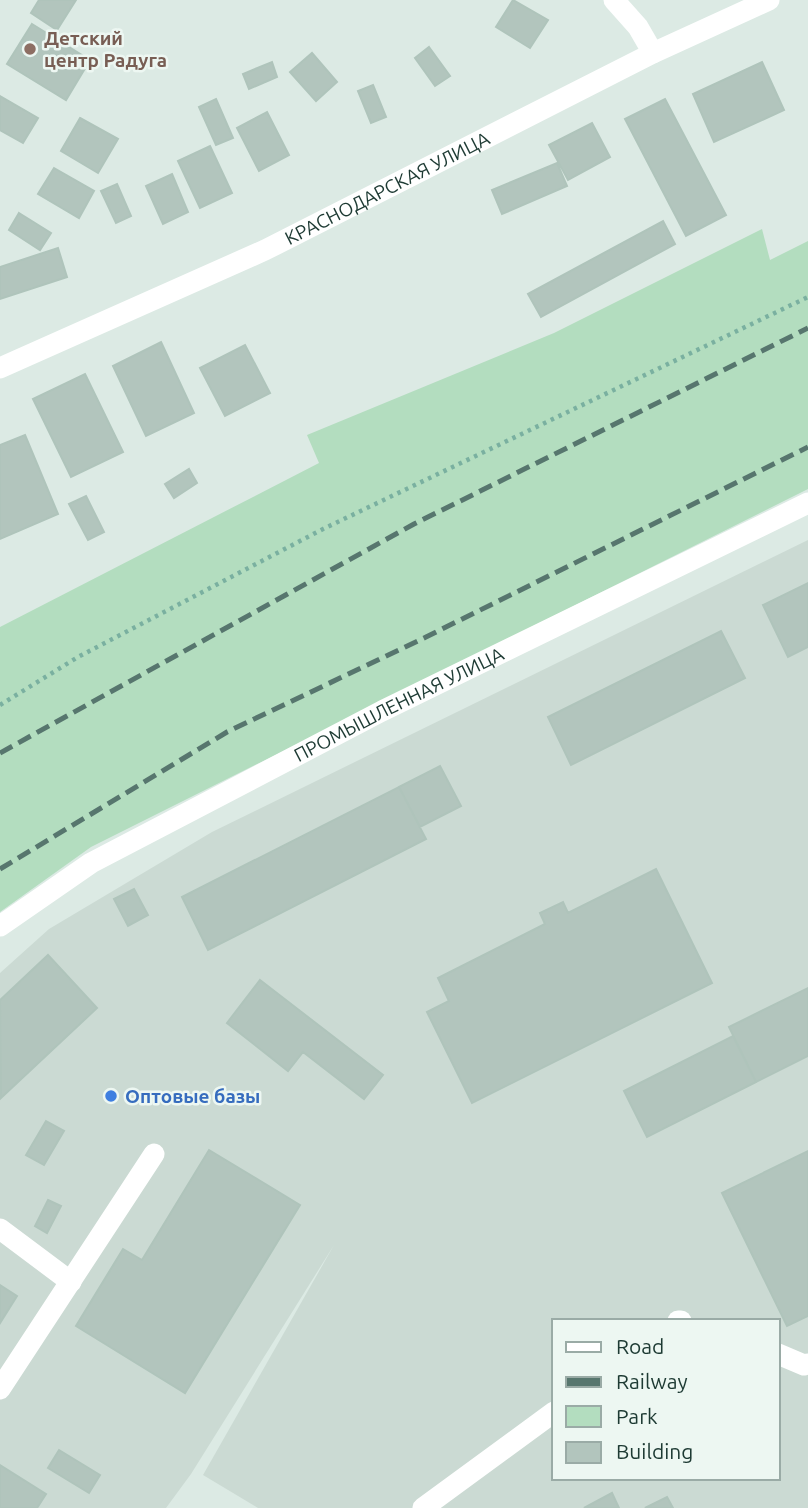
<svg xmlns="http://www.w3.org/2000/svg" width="808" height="1508" viewBox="0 0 808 1508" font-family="Ubuntu,sans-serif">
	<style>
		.built { fill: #cbdad3; fill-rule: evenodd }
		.green { fill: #b3ddbf }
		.building { fill: #b2c5bd; stroke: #afc4bb; stroke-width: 2 }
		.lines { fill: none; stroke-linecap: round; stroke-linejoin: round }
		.path { stroke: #7ab0a0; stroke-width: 4.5; stroke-dasharray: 3.5 5; stroke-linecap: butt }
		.minor { stroke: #fff; stroke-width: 21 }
		.rail { stroke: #57766e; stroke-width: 5; stroke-dasharray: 14 7; stroke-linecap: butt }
		.education-dot { fill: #8d6e63; stroke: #edf7f2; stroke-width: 2.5 }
		.shop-dot { fill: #3f7fe0; stroke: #edf7f2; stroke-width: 2.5 }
		.labels { text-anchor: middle; stroke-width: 5; stroke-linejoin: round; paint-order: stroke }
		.education-label { font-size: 19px; font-weight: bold; fill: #785e54; stroke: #edf7f2; text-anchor: start }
		.street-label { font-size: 19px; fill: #1d3a33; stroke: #edf7f2 }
		.shop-label { font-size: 19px; font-weight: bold; fill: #366cbe; stroke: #edf7f2; text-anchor: start }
	</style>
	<rect width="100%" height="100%" fill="#dceae4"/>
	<!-- built -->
	<path class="built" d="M808 540V1508H258L203 1475 334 1245 191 1474 166 1508H0V973L49 929 212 832ZM554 1321H778V1478H554Z"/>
	<!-- green -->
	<path class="green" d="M762 229 770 260 808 241V489L91 847 0 912V627L319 463 307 435 554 333Z"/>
	<!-- building -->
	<path class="building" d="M39 0H76L57 30 31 13Z
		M513 0 548 20 530 48 496 27Z
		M32 24 90 60 66 100 7 64Z
		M429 47 450 76 435 86 415 58Z
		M312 53 337 82 316 101 290 72Z
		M272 62 277 77 249 89 243 74Z
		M762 62 784 110 714 142 693 94Z
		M373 85 386 117 371 123 358 91Z
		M0 96 38 118 23 143 0 130Z
		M216 99 233 138 216 145 199 107Z
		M665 99 726 215 686 236 625 119Z
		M267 112 289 155 259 171 237 128Z
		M80 118 118 139 98 173 61 151Z
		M592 123 610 157 568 180 549 145Z
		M210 146 232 193 200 208 178 161Z
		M557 163 567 186 502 214 492 190Z
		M54 168 94 191 79 218 38 194Z
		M172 174 188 212 163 224 146 186Z
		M117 184 131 216 116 223 101 191Z
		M19 213 51 233 40 250 9 230Z
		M663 221 675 244 541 317 528 294Z
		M58 248 67 277 0 299V267Z
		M161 342 194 413 146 436 113 366Z
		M245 345 270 393 225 416 200 368Z
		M85 374 123 452 71 477 33 399Z
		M25 435 58 514 0 539V445Z
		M189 469 197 483 174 498 165 484Z
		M86 496 104 532 88 540 69 504Z
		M808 583V647L788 657 763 605Z
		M721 631 745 678 571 765 548 717Z
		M440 766 461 806 420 827 399 787Z
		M399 787 426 839 208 950 182 897Z
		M656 869 712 983 472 1103 427 1012 449 1001 438 978 545 924 540 913 563 902 568 913Z
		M134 889 148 915 128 926 114 899Z
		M48 955 97 1008 1 1098 0 1000Z
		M260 980 383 1075 364 1099 303 1052 288 1071 227 1023Z
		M808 988V1056L756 1082 729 1027Z
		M733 1036 756 1082 647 1137 624 1091Z
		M46 1121 64 1131 44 1165 26 1155Z
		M209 1150 300 1205 185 1393 76 1326 123 1249 142 1260Z
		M808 1151V1316L787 1326 722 1193Z
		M48 1200 61 1206 47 1233 35 1226Z
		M0 1285 17 1296 0 1323Z
		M59 1450 100 1475 89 1493 48 1468Z
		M0 1465 46 1494 37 1508H0Z
		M612 1493 619 1508H584Z
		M667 1497 673 1508H645Z"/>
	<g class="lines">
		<!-- path -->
		<path class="path" d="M0 705 78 657 323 529 808 297"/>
		<!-- minor -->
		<g class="minor">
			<path d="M614 0 638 27 653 53"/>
			<path id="s1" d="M0 368 265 250 653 53 769 0"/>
			<path id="s2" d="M0 926 91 863 382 711 808 503"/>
			<path d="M0 1229 71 1282"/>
			<path d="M678 1321H681"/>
			<path d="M778 1354 804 1365 808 1364"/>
			<path d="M0 1389 154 1154"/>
			<path d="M423 1508 554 1412"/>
		</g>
		<!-- rail -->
		<path class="rail" d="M0 753 414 524 808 328
			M0 869 227 732 426 637 808 447"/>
	</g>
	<!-- markers -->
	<circle class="education-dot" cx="30" cy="49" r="7"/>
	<circle class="shop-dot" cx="111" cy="1096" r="7"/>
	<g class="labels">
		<!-- education labels -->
		<g class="education-label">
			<text x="44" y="45">Детский<tspan x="44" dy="22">центр Радуга</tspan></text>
		</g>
		<!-- street labels -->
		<g class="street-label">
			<text dy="7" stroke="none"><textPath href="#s1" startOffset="427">КРАСНОДАРСКАЯ УЛИЦА</textPath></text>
			<text dy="7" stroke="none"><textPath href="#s2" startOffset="457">ПРОМЫШЛЕННАЯ УЛИЦА</textPath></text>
		</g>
		<!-- shop labels -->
		<g class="shop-label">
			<text x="125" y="1103">Оптовые базы</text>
		</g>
	</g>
	<!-- legend -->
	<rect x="552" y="1319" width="228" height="161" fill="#edf7f2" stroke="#9aaba6" stroke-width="2"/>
	<rect x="566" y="1342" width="35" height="10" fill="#ffffff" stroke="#9aaba6" stroke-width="2"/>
	<text x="616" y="1354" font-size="21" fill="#1d3a33">Road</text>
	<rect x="566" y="1377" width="35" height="10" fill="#57766e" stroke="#9aaba6" stroke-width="2"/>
	<text x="616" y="1389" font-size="21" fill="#1d3a33">Railway</text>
	<rect x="566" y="1406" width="35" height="21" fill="#b3ddbf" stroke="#9aaba6" stroke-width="2"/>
	<text x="616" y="1424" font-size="21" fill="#1d3a33">Park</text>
	<rect x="566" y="1442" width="35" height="21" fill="#b2c5bd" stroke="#9aaba6" stroke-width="2"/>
	<text x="616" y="1459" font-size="21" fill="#1d3a33">Building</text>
</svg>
